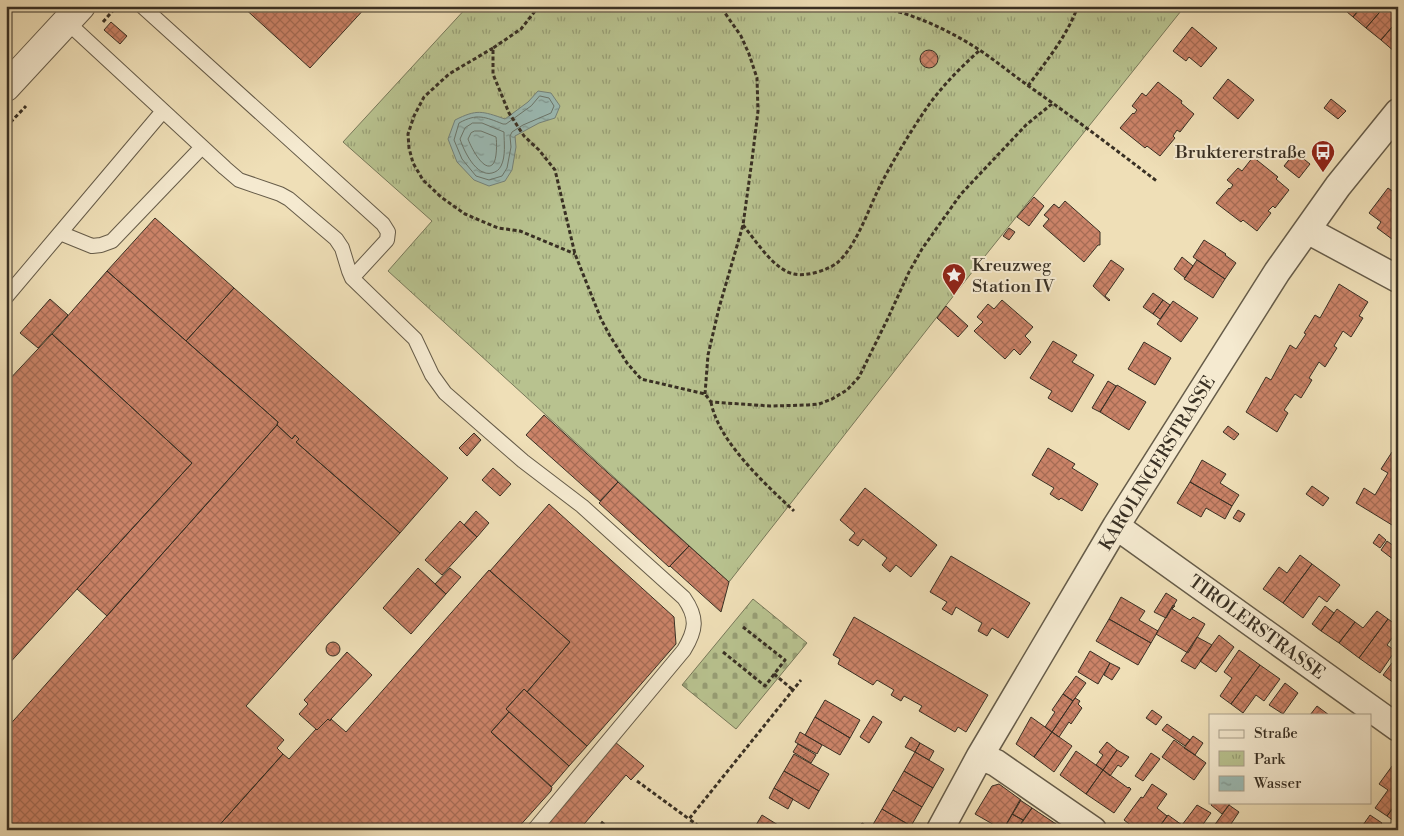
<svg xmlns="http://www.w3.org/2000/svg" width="1404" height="836" viewBox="0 0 1404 836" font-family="'Libre Bodoni',serif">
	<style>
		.cemetery { fill: url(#cemetery-stones); stroke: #78795a }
		.park { fill: url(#park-tufts); stroke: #78795a }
		.water { fill: url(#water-ripples); stroke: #74837b }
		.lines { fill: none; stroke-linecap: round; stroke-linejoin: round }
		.shore { stroke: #6a766c; stroke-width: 1 }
		.building { fill: url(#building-cross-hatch); stroke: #393024 }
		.service-casing { stroke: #665c49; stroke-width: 16 }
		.minor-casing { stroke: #665c49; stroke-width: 29 }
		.tertiary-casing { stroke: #665c49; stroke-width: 30 }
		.path { stroke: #393024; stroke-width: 3; stroke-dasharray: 4 2.5; stroke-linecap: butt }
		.service { stroke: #f5ead0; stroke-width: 14 }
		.minor { stroke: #f5ead0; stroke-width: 26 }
		.tertiary { stroke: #f5ead0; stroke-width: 28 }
		.labels { text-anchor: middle; stroke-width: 4; stroke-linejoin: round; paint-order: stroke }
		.poi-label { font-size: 18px; fill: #393024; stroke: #f5ead0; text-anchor: end }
		.street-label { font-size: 18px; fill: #393024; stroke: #f5ead0 }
	</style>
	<defs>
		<pattern id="cemetery-stones" width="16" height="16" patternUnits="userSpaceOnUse" patternTransform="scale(1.25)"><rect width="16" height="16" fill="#b8c28f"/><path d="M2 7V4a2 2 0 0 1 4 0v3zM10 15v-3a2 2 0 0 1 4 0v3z" fill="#979e75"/></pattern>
		<pattern id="park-tufts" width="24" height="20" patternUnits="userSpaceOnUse" patternTransform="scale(1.25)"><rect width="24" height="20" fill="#b8c28f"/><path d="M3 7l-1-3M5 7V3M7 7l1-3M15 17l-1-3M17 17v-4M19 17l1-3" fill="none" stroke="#979e75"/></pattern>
		<pattern id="water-ripples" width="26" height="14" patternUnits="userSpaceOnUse" patternTransform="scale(1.25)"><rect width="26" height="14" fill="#9bbbb5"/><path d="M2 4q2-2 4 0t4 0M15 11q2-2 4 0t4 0" fill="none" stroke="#7f9893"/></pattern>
		<pattern id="building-cross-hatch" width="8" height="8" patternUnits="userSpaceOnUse" patternTransform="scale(1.25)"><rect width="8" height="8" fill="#cb8368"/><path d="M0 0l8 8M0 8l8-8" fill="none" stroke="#a66c55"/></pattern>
	</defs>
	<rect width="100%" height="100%" fill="#efdfb7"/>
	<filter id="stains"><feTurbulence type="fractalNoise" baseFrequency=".004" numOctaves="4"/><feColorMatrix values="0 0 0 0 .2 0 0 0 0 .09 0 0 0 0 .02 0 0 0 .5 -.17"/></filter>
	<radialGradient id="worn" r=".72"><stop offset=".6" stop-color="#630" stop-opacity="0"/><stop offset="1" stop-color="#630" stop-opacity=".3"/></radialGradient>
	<!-- cemetery -->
	<path class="cemetery" d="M753 599 807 643 736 729 682 685Z"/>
	<!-- park -->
	<path class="park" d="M468 6H1185L973 271 729 582 388 271 432 221 343 142Z"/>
	<!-- water -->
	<path class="water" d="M538 91 551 93 560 106 555 118 539 123 515 136 516 147 512 170 505 181 489 186 474 180 457 162 448 139 455 120C477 109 482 111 505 119L528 102Z"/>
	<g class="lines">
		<!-- shore -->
		<path class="shore" d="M540 96 549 98 554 106 551 113 523 125 512 132 510 136 511 147 507 168 502 176 489 180 476 176 462 159 454 140 459 123C477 113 485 117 503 124H506L531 106Z
			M473 123H482L504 132C504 143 506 156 501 166 499 170 496 172 492 173 476 177 464 151 460 139L465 128Z
			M475 131H481L496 137C497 142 497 160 493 164 484 174 470 145 468 139L471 133Z"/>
	</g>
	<!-- building -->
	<path class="building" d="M242 6H367L310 68Z
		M1340 6H1362L1353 17Z
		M1362 6H1385L1366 28 1353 17Z
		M1385 6 1398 17V20L1381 40 1366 28Z
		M1398 20V48L1395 52 1381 40Z
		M111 22 127 36 120 44 104 30Z
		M1192 27 1217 48 1201 67 1189 57 1186 61 1173 51Z
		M920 59a9 9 0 1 1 18 0a9 9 0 1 1-18 0Z
		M1228 79 1254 100 1238 119 1213 98Z
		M1158 82 1182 101 1181 103 1194 114 1180 132 1177 130 1173 136 1175 138 1160 156 1147 146 1145 148 1120 128 1133 113 1134 114 1137 110 1132 106 1142 93 1146 96Z
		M1331 99 1346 111 1338 119 1324 108Z
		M1295 152 1310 164 1299 178 1284 166Z
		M1253 157 1278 177 1276 179 1289 190 1275 208 1273 206 1268 211 1271 213 1257 231 1243 220 1241 222 1216 203 1229 188 1230 189 1233 185 1227 180 1238 168 1242 171Z
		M1388 188 1398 195V240L1396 242 1377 228 1381 222 1369 213Z
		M1034 197 1044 206 1029 226 1017 217Z
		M1065 201 1100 232V245H1098L1084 262 1043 226 1049 219 1044 215 1054 204 1059 208Z
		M155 218 234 288 186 341 107 271Z
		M1009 228 1015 232 1009 240 1003 236Z
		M1204 240 1226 254 1225 255 1236 263 1225 279 1193 257Z
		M1182 257 1193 266 1185 278 1174 269Z
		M1111 260 1124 269 1105 296 1110 300 1109 301 1093 286Z
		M1197 260 1225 279 1213 298 1184 279Z
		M107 271 278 422 277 425 107 616 77 589 192 463 52 334Z
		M1339 284 1368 302 1359 316 1363 318 1351 337 1343 331 1334 346 1337 348 1325 367 1319 362 1309 378 1312 380 1301 398 1295 394 1284 410 1288 413 1277 432 1246 412 1266 377 1271 380 1290 345 1296 349 1306 334 1304 333 1315 315 1320 318Z
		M234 288 448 478 400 533 296 442 299 439 295 435 292 439 277 425 278 422 186 341Z
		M1153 293 1163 300 1153 314 1143 307Z
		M50 299 68 315 38 348 20 333Z
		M1002 300 1033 327 1025 336 1031 342 1020 355 1014 349 1005 359 974 331 983 322 977 317 988 304 994 309Z
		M1163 300 1170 305 1160 319 1153 314Z
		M1173 301 1198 318 1181 342 1157 324Z
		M946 306 968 326 958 337 937 318Z
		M52 334 192 463 6 667V383Z
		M1053 341 1077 355 1072 362 1094 375 1072 412 1048 398 1052 391 1030 378Z
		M1144 342 1171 358 1155 385 1128 369Z
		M1108 381 1116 386 1100 412 1092 408Z
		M1117 385 1146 402 1129 430 1100 412Z
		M544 415 618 482 600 501 526 435Z
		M277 425 292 439 295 435 299 439 296 442 400 533 246 706 284 740 277 748 283 754 215 830H6V729Z
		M1228 426 1239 434 1234 440 1223 432Z
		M474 433 481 440 467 456 459 448Z
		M1048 448 1075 464 1072 468 1098 484 1082 511 1061 498 1059 500 1050 494 1054 488 1032 475Z
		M1392 452 1398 455V517L1392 525 1356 503 1364 488 1375 495 1388 473 1381 469Z
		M1202 460 1226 474 1220 483 1239 495 1232 506 1190 482Z
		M493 468 511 484 500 496 482 480Z
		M618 482 689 546 669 567 599 503Z
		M1190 482 1232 506 1225 519 1206 508 1201 517 1177 503Z
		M1312 486 1329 498 1323 506 1306 494Z
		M865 488 937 545 911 577 896 565 890 572 882 565 887 558 863 539 858 546 849 540 855 533 840 520Z
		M549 504 674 617 676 644 587 746 527 692 570 642 490 571Z
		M1238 510 1245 514 1240 522 1233 518Z
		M476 511 489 523 477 537 464 525Z
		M460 521 477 537 442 575 425 560Z
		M1379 534 1386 540 1380 548 1373 543Z
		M1387 541 1398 549V563L1381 550Z
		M689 546 729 582 721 612 670 566Z
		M1300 555 1312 564 1283 603 1263 589 1279 567 1287 573Z
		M951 556 1030 603 1008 638 992 628 987 636 978 631 982 623 956 607 952 615 942 609 947 602 930 592Z
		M1312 564 1340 585 1327 602 1319 596 1303 618 1283 603Z
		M418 568 446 594 411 634 383 608Z
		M450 568 461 577 446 594 435 584Z
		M489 570 570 642 527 692 524 689 506 709 509 712 491 732 552 787 551 791 516 830H215L283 754 289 759 316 729 317 730 328 719 330 721 331 719 346 732Z
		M1166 593 1177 600 1166 618 1154 612Z
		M1121 597 1145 611 1139 620 1158 631 1151 643 1109 619Z
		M1173 605 1175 606 1172 609 1190 620 1193 617 1205 624 1188 653 1156 634Z
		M1325 606 1334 613 1321 631 1312 624Z
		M1337 609 1355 622 1339 643 1321 631Z
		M1377 611 1388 619 1359 658 1339 643 1355 622 1363 628Z
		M854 617 988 695 966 732 958 727 955 732 919 711 922 706 904 696 901 701 891 695 894 690 877 680 873 685 838 664 840 659 833 655Z
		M1109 619 1151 643 1138 665 1096 641Z
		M1388 619 1398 626V630L1387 645 1395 651 1380 673 1359 658Z
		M1219 635 1234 647 1216 672 1200 661Z
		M1197 637 1212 645 1195 669 1181 661Z
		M326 649a7 7 0 1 1 14 0a7 7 0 1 1-14 0Z
		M1239 650 1260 665 1231 704 1220 696 1232 678 1224 672Z
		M1090 651 1110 663 1098 684 1078 672Z
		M347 652 372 675 331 719 330 721 328 719 317 730 299 714 308 704 304 700Z
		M1398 655V686L1383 675Z
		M1110 663 1120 668 1112 680 1104 675Z
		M1260 665 1280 679 1264 701 1256 695 1243 713 1231 704Z
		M1076 676 1086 683 1073 701 1063 694Z
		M1285 683 1298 693 1283 714 1269 705Z
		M524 689 587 746 569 766 506 709Z
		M1063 694 1073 701 1052 732 1045 727 1055 712 1052 710Z
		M1075 698 1080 701 1078 704 1082 708 1071 724 1069 722 1059 737 1052 732Z
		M825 700 860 720 850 738 815 717Z
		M1317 706 1329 715H1310Z
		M1152 710 1162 717 1156 725 1146 718Z
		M509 712 569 766 551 787 491 732Z
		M873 716 882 722 869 743 860 737Z
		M815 717 850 738 840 755 805 735Z
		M1031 717 1052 732 1034 757 1016 744Z
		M1167 724 1190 740 1185 746 1162 730Z
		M800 732 822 745 817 754 795 742Z
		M1052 732 1072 746 1054 772 1034 757Z
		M1193 736 1203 743 1195 755 1184 748Z
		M911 737 920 743 915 752 905 747Z
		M1174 740 1206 763 1194 780 1162 757Z
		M615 742 644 766 631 780 626 775 579 830H538Z
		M1107 742 1117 750 1103 770 1096 765 1103 755 1099 752Z
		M920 743 934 751 929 760 915 752Z
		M798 744 816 755 811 763 793 752Z
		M1117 750 1129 757 1121 767 1118 765 1110 776 1103 770Z
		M1076 751 1103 770 1086 794 1060 775Z
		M915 752 944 769 933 788 904 771Z
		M1151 753 1160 759 1143 781 1135 776Z
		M794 754 829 774 819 791 784 771Z
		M1395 762 1398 764V801L1387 816 1375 808 1388 790 1379 784Z
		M1103 770 1128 788 1129 787 1131 789 1114 813 1086 794Z
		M784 771 819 791 809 809 774 788Z
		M904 771 933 788 922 807 893 790Z
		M999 784 1021 800 1003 830 975 814 992 786Z
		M1152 784 1167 794 1157 808 1167 816 1157 830H1137L1124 820 1141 797 1143 798Z
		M774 788 793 799 788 809 769 798Z
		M893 790 922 807 911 826 882 809Z
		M1020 800 1032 808 1023 820 1012 814Z
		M1398 801V824L1387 816Z
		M1213 802H1231L1222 814 1211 805Z
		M1197 805 1211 813 1199 830H1157L1168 815 1182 825Z
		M1229 805 1239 812 1227 830H1211Z
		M1032 808 1056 824 1052 830H1017Z
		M882 809 911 826 909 830H874L871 828Z
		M1012 814 1023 820 1017 830H1003Z
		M762 815 786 830H753Z
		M1370 815 1382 823 1377 830H1370L1363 825Z
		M862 823 871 828 874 830H858Z"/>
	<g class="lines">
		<!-- service casing -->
		<g class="service-casing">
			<path id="service" d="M142 6 383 224 388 232 387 240 352 278
				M67 22 225 168 239 180 280 194 289 199 336 239 342 248 349 271 352 278 415 339 432 375 445 393 523 461 582 506 684 598C698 618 696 630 684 650L534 830
				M163 111 60 233 92 246 101 245 112 241 202 147
				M6 297 60 233"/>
		</g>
		<!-- minor casing -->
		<g class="minor-casing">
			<path id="minor" d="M1307 230 1398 279
				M1116 526 1398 728
				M980 756 996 763 1093 830
				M940 830 980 756 1116 526 1277 272 1338 186 1398 112"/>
		</g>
		<!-- tertiary casing -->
		<g class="tertiary-casing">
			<path id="tertiary" d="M6 87 81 6"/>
		</g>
		<!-- path -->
		<path class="path" d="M539 6 521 29 493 48V74L509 113 524 136 539 150 555 170 575 254 601 319 610 336 627 363 641 379 705 394 711 402 770 406 808 405 819 404 832 399 847 390 859 377 888 318 909 272 922 249 941 222 961 194 1026 125 1053 103
			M873 6C910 12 947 29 978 49 996 61 1013 75 1030 87 1074 118 1116 150 1158 182
			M103 22 117 6
			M493 48 449 74 424 97 414 116 408 134 409 148 413 163 423 180 441 197 465 214 498 228 520 231 575 254
			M1028 86C1047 60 1067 36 1078 6
			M6 127 26 106
			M743 225C756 241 774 270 794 274 806 277 828 270 837 263 857 246 869 207 881 184 894 159 912 129 928 106 943 85 961 67 980 50
			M705 394 708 355 719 308 743 225 752 160 758 111 757 78 749 54 741 36 720 6
			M711 402C718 441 765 484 794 511
			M723 652 765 686 785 660 743 627
			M774 674 793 690
			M637 781 689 819
			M601 822 611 830
			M704 830 689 819 801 680"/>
		<!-- service -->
		<use href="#service" class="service"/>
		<!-- minor -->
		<use href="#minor" class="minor"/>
		<!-- tertiary -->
		<use href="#tertiary" class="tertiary"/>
	</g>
	<!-- icons -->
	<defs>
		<g id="bus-pin" transform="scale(1.25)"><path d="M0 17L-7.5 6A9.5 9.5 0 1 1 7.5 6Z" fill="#8f2418" stroke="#f5ead0"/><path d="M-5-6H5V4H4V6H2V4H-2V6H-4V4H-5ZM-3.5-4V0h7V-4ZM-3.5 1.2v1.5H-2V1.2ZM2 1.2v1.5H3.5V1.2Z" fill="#fff"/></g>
		<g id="sight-pin" transform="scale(1.25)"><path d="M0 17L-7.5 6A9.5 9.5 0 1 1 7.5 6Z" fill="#8f2418" stroke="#f5ead0"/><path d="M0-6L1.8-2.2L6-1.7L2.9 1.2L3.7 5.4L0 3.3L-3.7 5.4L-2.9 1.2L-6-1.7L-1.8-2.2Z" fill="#fff"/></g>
	</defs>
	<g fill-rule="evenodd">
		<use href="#bus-pin" x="1323" y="152"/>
		<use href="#sight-pin" x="954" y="275"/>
	</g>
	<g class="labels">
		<!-- poi labels -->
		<g class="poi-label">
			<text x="1306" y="158">Bruktererstraße</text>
			<text x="972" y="271" text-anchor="start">Kreuzweg<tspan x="972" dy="21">Station IV</tspan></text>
		</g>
		<!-- street labels -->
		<g class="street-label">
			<text transform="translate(1157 463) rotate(-58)" y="6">KAROLINGERSTRASSE</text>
			<text transform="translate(1257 627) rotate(36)" y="6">TIROLERSTRASSE</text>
		</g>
	</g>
	<!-- margin -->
	<rect width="1404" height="836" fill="none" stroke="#efdfb7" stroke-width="25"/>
	<rect x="8" y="8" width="1389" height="821" fill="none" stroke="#393024" stroke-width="2.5"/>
	<rect x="12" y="12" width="1379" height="811" fill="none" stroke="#393024"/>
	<!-- legend -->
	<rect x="1209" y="714" width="162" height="90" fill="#f5ead0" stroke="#aaa08b"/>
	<rect x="1219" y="730" width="25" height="8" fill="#f5ead0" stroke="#aaa08b"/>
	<text x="1254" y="738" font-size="15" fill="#393024">Straße</text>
	<rect x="1219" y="751" width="25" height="15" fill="url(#park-tufts)" stroke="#aaa08b"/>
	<text x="1254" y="764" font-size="15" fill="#393024">Park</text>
	<rect x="1219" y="776" width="25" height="15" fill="url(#water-ripples)" stroke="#aaa08b"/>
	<text x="1254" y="788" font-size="15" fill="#393024">Wasser</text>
	<rect width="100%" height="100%" filter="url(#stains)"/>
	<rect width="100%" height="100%" fill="url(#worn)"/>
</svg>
